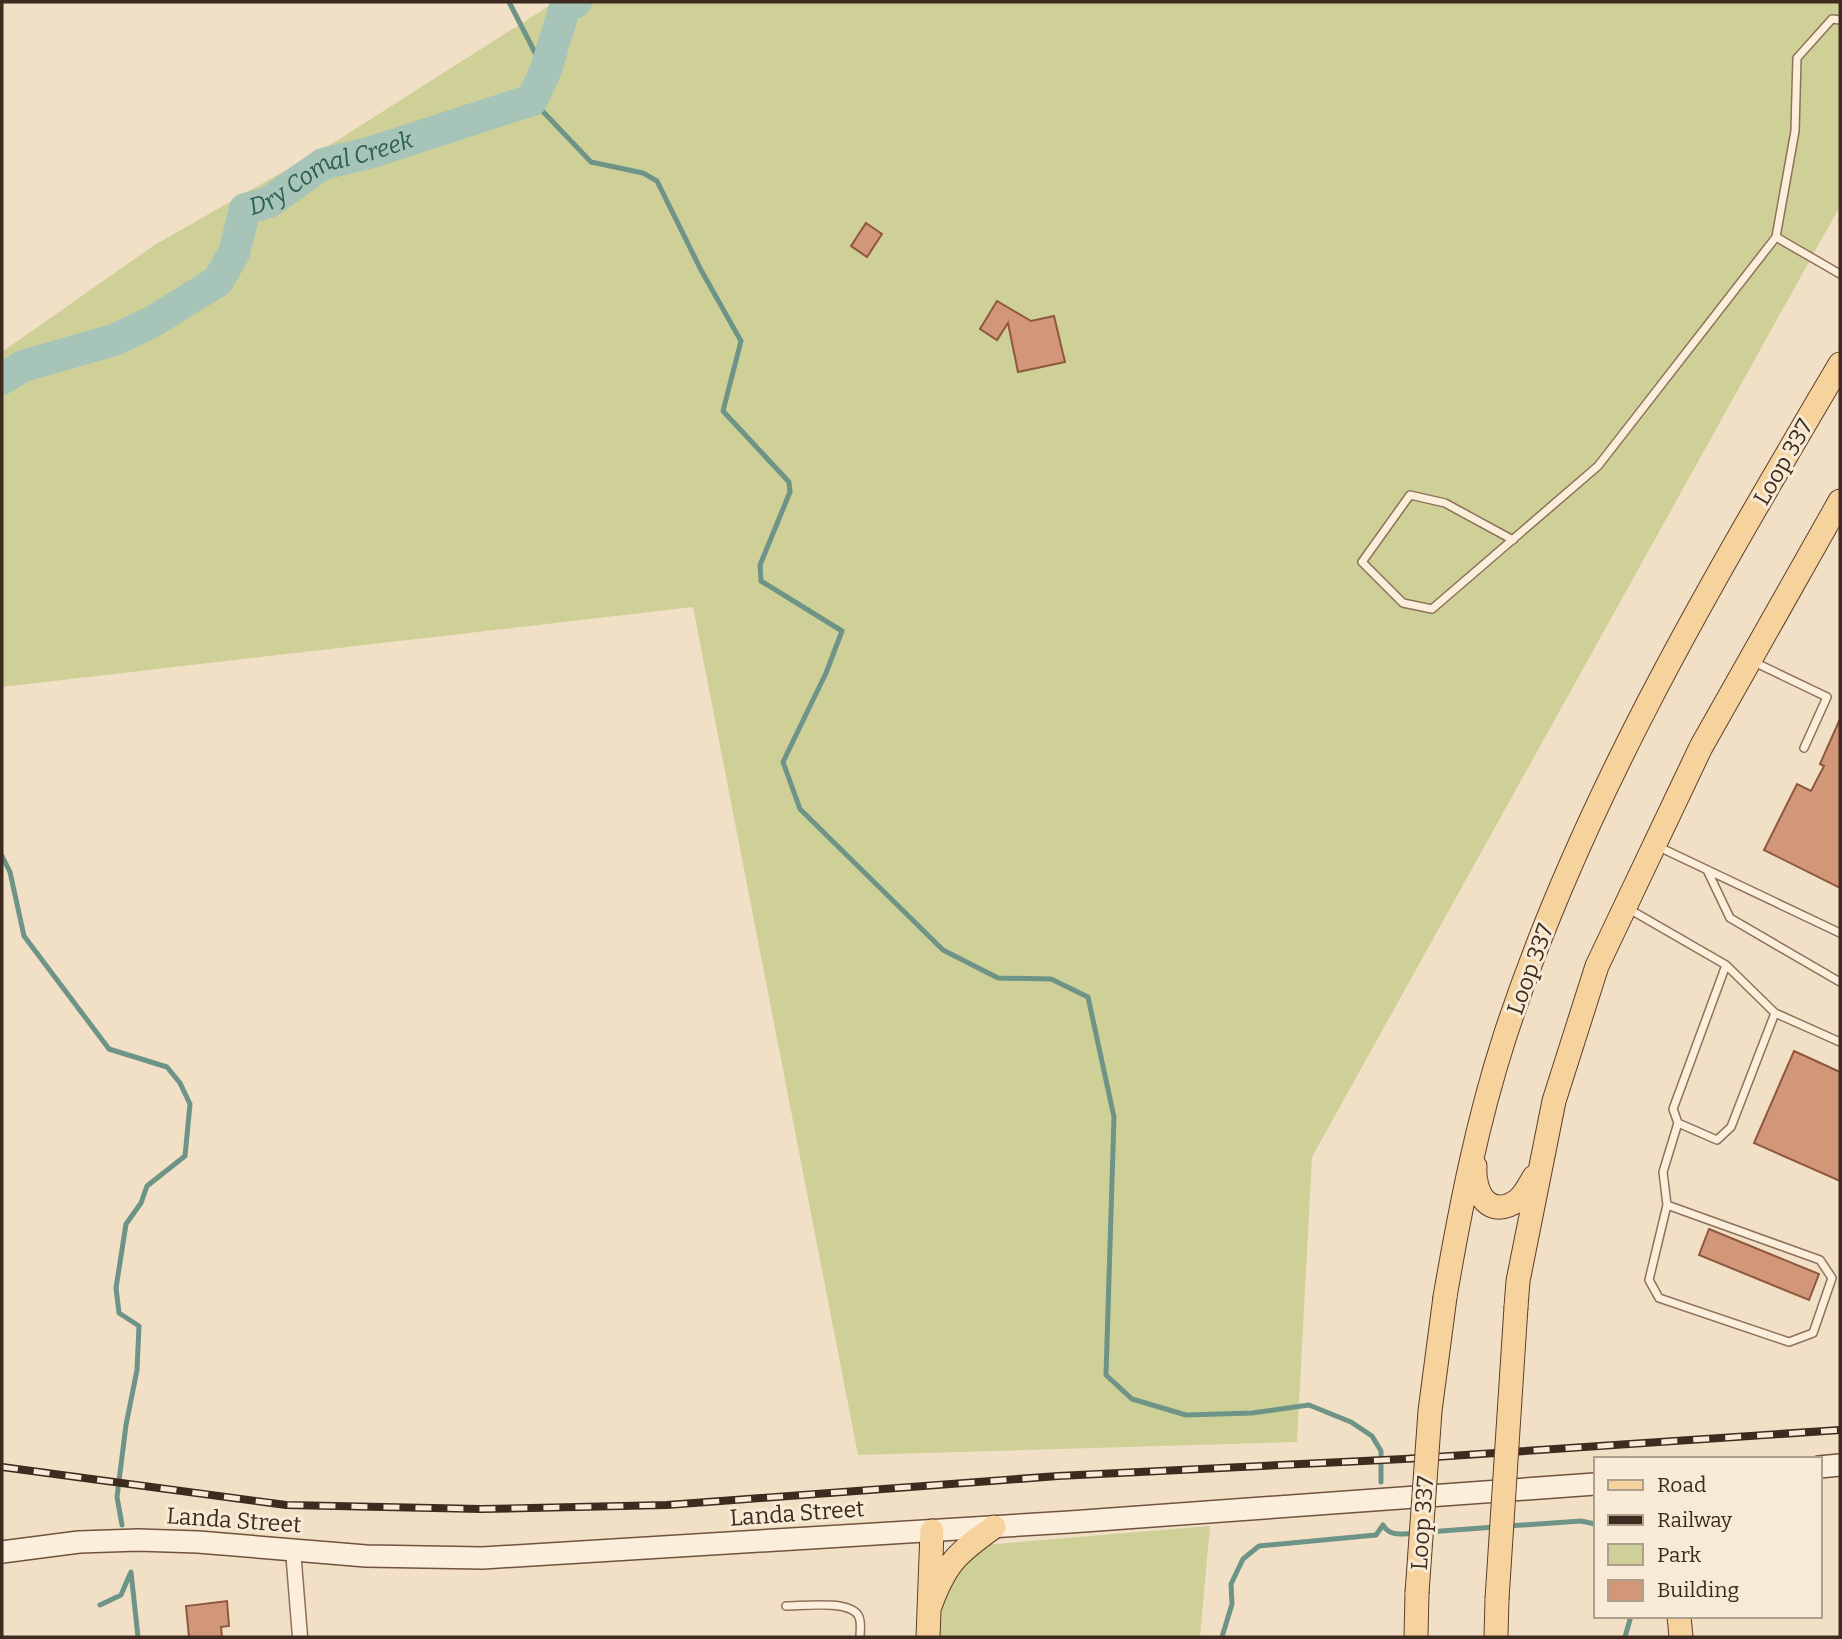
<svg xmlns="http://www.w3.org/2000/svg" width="1842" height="1639" viewBox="0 0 1842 1639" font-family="Bitter,serif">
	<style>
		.green { fill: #cfd098 }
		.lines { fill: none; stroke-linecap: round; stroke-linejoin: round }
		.stream { stroke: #6d9487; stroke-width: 5 }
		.river { stroke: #a7c4b9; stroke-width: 32 }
		.building { fill: #d29679; stroke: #8f573e; stroke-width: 2 }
		.lane-casing { stroke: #8e715a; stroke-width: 10 }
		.street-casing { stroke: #8e715a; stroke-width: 17 }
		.secondary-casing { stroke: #70523d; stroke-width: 24 }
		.primary-casing { stroke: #5c3f2e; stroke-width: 25 }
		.lane { stroke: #fbeeda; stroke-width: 7 }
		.street { stroke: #fbeeda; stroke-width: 14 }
		.secondary { stroke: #fbeeda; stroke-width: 21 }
		.primary { stroke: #f6d29c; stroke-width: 23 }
		.rail-casing { stroke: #3d2b1f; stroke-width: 8 }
		.rail { stroke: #f8ebd6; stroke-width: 5; stroke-dasharray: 16; stroke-linecap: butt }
		.primary-bridge-casing { stroke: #5c3f2e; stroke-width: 25; stroke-linecap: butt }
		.primary-bridge { stroke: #f6d29c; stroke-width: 23 }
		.labels { text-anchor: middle; stroke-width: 6; stroke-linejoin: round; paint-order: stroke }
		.street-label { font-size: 23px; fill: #3d2b1f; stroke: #f8ebd6 }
		.water-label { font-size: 24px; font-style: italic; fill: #2d5e56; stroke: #f8ebd6 }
	</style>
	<rect width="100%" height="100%" fill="#f1e0c5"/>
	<!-- green -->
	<path class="green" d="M555 2H1840V206L1312 1157 1297 1442 858 1455 693 607 2 687V352L153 246 338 140Z
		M1210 1526 1200 1637H937V1624L948 1582 984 1545Z"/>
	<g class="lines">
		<!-- stream -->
		<path class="stream" d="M509 2 545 72
			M532 100 591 162 643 173 657 181 701 270 741 341 723 411 789 482 790 492 760 565 761 581 842 631 826 673 783 762 800 809 943 950 998 978 1051 979 1088 997 1114 1117 1106 1375 1132 1399 1186 1415 1252 1413 1309 1405 1351 1422 1372 1436 1381 1451V1482
			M2 856 10 872 24 936 109 1049 167 1067 180 1083 190 1104 185 1156 147 1186 141 1203 126 1224 116 1288 119 1313 139 1326 137 1370 126 1425 117 1497 122 1525
			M1508 1526 1581 1521 1595 1524
			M1428 1532 1495 1527
			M131 1572 138 1637
			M100 1605 121 1595 130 1574
			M1222 1637 1232 1604 1231 1584 1243 1559 1259 1546 1376 1535 1383 1525C1390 1537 1402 1534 1414 1533
			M1625 1637 1631 1616"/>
		<!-- river -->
		<path class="river" id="s1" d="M2 379 23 366 114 340 152 322 218 281 234 253 245 209 269 202 323 164 372 152 532 100 545 72 565 7 576 2"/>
	</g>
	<!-- building -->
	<path class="building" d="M866 223 882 234 867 257 851 246Z
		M997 301 1031 321 1054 316 1065 362 1018 372 1008 323 997 340 980 329Z
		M1840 719V888L1764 850 1797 784 1811 791 1824 766 1820 764Z
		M1794 1051 1840 1072V1181L1754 1143Z
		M1709 1229 1819 1274 1809 1300 1699 1255Z
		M227 1601 229 1626 221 1627 222 1637H189L186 1606Z"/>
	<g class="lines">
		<!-- lane casing -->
		<g class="lane-casing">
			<path id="lane" d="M1776 237 1840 274
				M1513 540 1445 503 1410 495 1362 562 1403 603 1432 609 1598 466 1776 237 1795 131 1797 58 1832 19 1840 20
				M1754 662 1827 697 1804 748
				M1659 847 1840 933
				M1708 872 1730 918 1840 982
				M1629 909 1726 965 1775 1013 1840 1042
				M1726 965 1673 1109 1678 1123 1717 1140 1731 1127 1775 1013
				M1667 1205 1820 1260 1832 1278 1813 1333 1789 1342 1659 1298 1649 1280 1667 1205 1663 1172 1678 1123
				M786 1606C803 1606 848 1600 858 1615 862 1621 860 1630 860 1637"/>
		</g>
		<!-- street casing -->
		<g class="street-casing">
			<path id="street" d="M293 1550 300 1637"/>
		</g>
		<!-- secondary casing -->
		<g class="secondary-casing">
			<path id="secondary" d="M1819 1467 1840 1465
				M2 1552 79 1542 138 1540 198 1542 366 1556 483 1558 1070 1522 1595 1484"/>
		</g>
		<!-- primary casing -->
		<g class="primary-casing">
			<path id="primary" d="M1475 1166C1473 1192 1489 1221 1518 1200 1525 1194 1529 1185 1534 1177
				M1445 1297C1460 1210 1477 1123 1504 1039 1582 799 1713 580 1840 364
				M1516 1307 1518 1281 1554 1101 1597 966 1701 747 1840 501
				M929 1609C945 1564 956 1554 994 1527
				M1679 1616 1681 1637
				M928 1637 932 1531
				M1416 1637 1417 1593
				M1496 1637 1497 1599"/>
		</g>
		<!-- lane -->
		<use href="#lane" class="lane"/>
		<!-- street -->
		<use href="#street" class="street"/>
		<!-- secondary -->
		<use href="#secondary" class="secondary"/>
		<!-- primary -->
		<use href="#primary" class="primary"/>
		<!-- rail casing -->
		<g class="rail-casing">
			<path id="rail" d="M2 1467 286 1505 481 1509 667 1505 1058 1476 1404 1459 1840 1430"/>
		</g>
		<!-- rail -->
		<use href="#rail" class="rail"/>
		<!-- primary-bridge casing -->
		<g class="primary-bridge-casing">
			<path id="primary-bridge" d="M1417 1593 1430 1411 1445 1297
				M1497 1599 1516 1307"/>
		</g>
		<!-- primary-bridge -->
		<use href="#primary-bridge" class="primary-bridge"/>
	</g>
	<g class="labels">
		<!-- street labels -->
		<g class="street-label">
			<text transform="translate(1783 462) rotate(-60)" y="8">Loop 337</text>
			<text transform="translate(1530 969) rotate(-70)" y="8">Loop 337</text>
			<text transform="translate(797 1513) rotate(-4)" y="8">Landa Street</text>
			<text transform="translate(234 1520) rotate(4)" y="8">Landa Street</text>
			<text transform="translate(1422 1523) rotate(-86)" y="8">Loop 337</text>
		</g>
		<!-- water labels -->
		<g class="water-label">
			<text dy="8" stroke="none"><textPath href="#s1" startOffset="411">Dry Comal Creek</textPath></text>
		</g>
	</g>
	<!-- border -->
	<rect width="1842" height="1639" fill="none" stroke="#3d2b1f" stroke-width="7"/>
	<!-- legend -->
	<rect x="1594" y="1457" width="228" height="161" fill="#f8ebd6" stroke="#ad9e8d" stroke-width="2"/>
	<rect x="1608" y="1480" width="35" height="10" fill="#f6d29c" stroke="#ad9e8d" stroke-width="2"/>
	<text x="1657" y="1492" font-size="21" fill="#3d2b1f">Road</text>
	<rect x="1608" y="1515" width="35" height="10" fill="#3d2b1f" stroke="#ad9e8d" stroke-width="2"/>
	<text x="1657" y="1527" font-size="21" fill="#3d2b1f">Railway</text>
	<rect x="1608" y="1544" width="35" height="21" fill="#cfd098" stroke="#ad9e8d" stroke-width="2"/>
	<text x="1657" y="1562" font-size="21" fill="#3d2b1f">Park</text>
	<rect x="1608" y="1580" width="35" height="21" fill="#d29679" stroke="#ad9e8d" stroke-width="2"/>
	<text x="1657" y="1597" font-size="21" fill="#3d2b1f">Building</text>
</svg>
